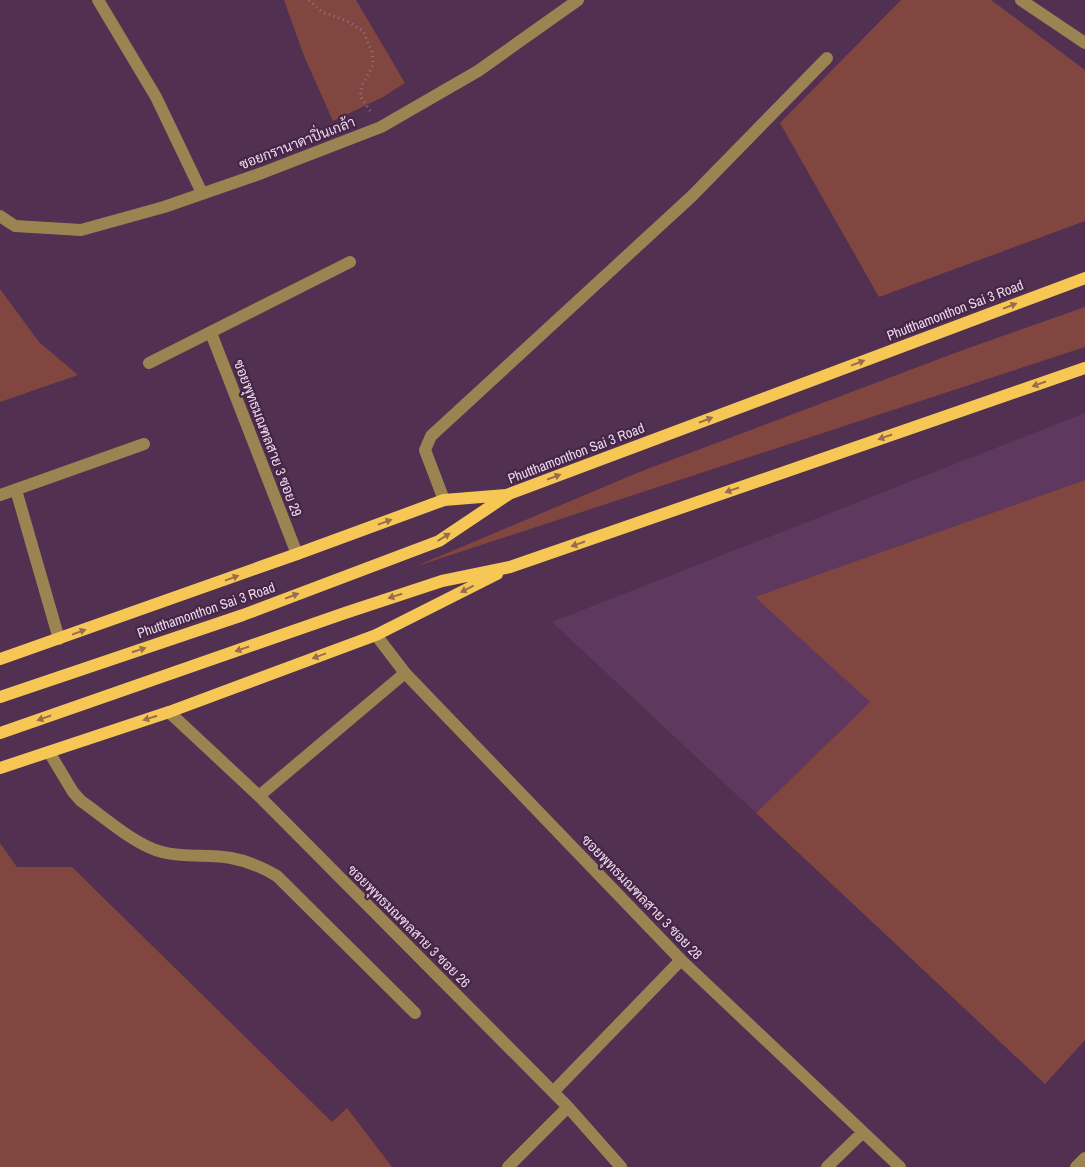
<svg xmlns="http://www.w3.org/2000/svg" width="1085" height="1167" viewBox="0 0 1085 1167" font-family="'Archivo Narrow',Sarabun,sans-serif">
	<style>
		.built { fill: #5e385f }
		.green { fill: #814640 }
		.lines { fill: none; stroke-linecap: round; stroke-linejoin: round }
		.path { stroke: #8f7490; stroke-width: 3; stroke-dasharray: 1 4; stroke-linecap: butt }
		.minor { stroke: #9b8451; stroke-width: 12 }
		.major { stroke: #f7c756; stroke-width: 12 }
		.oneway { fill: #966e4e }
		.labels { text-anchor: middle; stroke-width: 4.5; stroke-linejoin: round; paint-order: stroke }
		.street-label { font-size: 14px; fill: #edd9ed; stroke: #462647 }
	</style>
	<rect width="100%" height="100%" fill="#513052"/>
	<!-- built -->
	<path class="built" d="M1085 413V480L756 597 870 702 756 813 552 622Z"/>
	<!-- green -->
	<path class="green" d="M284 0H356L405 83 383 97 333 121 304 56Z
		M901 0H991L1085 70V221L879 297 780 123Z
		M0 289 39 342 78 375 0 402Z
		M1085 307V347L414 567 637 473 963 350Z
		M1085 480V1040L1045 1084 756 813 870 702 755 597Z
		M0 843 17 867H72L332 1122 347 1108 392 1167H0Z"/>
	<g class="lines">
		<!-- path -->
		<path class="path" d="M309 0 322 12 347 21 363 31 372 52 373 65 363 84 360 96 371 112"/>
		<!-- minor -->
		<path class="minor" d="M98 0 156 97 202 193
			M1021 0 1085 43
			M0 216 15 226 81 230 164 207 262 173 381 127 478 71 578 0
			M211 333 297 554
			M149 363 350 262
			M16 490 59 639
			M0 495 144 444
			M444 500 425 450 431 436 692 196 827 58
			M376 635 405 673 681 960 900 1167
			M169 712 259 796 568 1107 621 1167
			M49 752 73 792 81 801C103 816 136 846 162 852 184 858 208 854 231 858 248 861 262 867 277 876L415 1013
			M259 796 405 673
			M553 1092 681 960
			M508 1167 568 1107
			M827 1167 863 1132
			M1076 1167 1085 1158"/>
		<!-- major -->
		<path class="major" d="M0 659 297 554 444 500 506 495
			M0 697 243 615 439 541 509 494 1085 278
			M0 733 345 613 442 581 510 567 1085 368
			M0 768 169 712 376 635 497 574"/>
	</g>
	<!-- one-way arrows -->
	<defs><path id="oneway-solid" d="M-6-.8H1V-3.2L6.5 0L1 3.2V.8H-6Z" transform="scale(1.25)"/></defs>
	<g class="oneway">
		<use href="#oneway-solid" transform="translate(1010 306) rotate(-21)"/>
		<use href="#oneway-solid" transform="translate(858 363) rotate(-21)"/>
		<use href="#oneway-solid" transform="translate(1039 384) rotate(161)"/>
		<use href="#oneway-solid" transform="translate(706 420) rotate(-21)"/>
		<use href="#oneway-solid" transform="translate(885 437) rotate(161)"/>
		<use href="#oneway-solid" transform="translate(554 477) rotate(-21)"/>
		<use href="#oneway-solid" transform="translate(732 490) rotate(161)"/>
		<use href="#oneway-solid" transform="translate(385 522) rotate(-20)"/>
		<use href="#oneway-solid" transform="translate(444 537) rotate(-32)"/>
		<use href="#oneway-solid" transform="translate(578 544) rotate(161)"/>
		<use href="#oneway-solid" transform="translate(232 578) rotate(-20)"/>
		<use href="#oneway-solid" transform="translate(467 589) rotate(153)"/>
		<use href="#oneway-solid" transform="translate(292 596) rotate(-21)"/>
		<use href="#oneway-solid" transform="translate(395 596) rotate(162)"/>
		<use href="#oneway-solid" transform="translate(79 632) rotate(-20)"/>
		<use href="#oneway-solid" transform="translate(242 649) rotate(161)"/>
		<use href="#oneway-solid" transform="translate(139 650) rotate(-18)"/>
		<use href="#oneway-solid" transform="translate(319 656) rotate(160)"/>
		<use href="#oneway-solid" transform="translate(44 718) rotate(161)"/>
		<use href="#oneway-solid" transform="translate(150 718) rotate(162)"/>
	</g>
	<g class="labels">
		<!-- street labels -->
		<g class="street-label">
			<text transform="translate(297 143) rotate(-21)" y="5">ซอยกรานาดาปิ่นเกล้า</text>
			<text transform="translate(955 310) rotate(-21)" y="5">Phutthamonthon Sai 3 Road</text>
			<text transform="translate(268 438) rotate(69)" y="5">ซอยพุทธมณฑลสาย 3 ซอย 29</text>
			<text transform="translate(576 453) rotate(-21)" y="5">Phutthamonthon Sai 3 Road</text>
			<text transform="translate(206 610) rotate(-19)" y="5">Phutthamonthon Sai 3 Road</text>
			<text transform="translate(642 897) rotate(46)" y="5">ซอยพุทธมณฑลสาย 3 ซอย 28</text>
			<text transform="translate(409 926) rotate(45)" y="5">ซอยพุทธมณฑลสาย 3 ซอย 26</text>
		</g>
	</g>
</svg>
